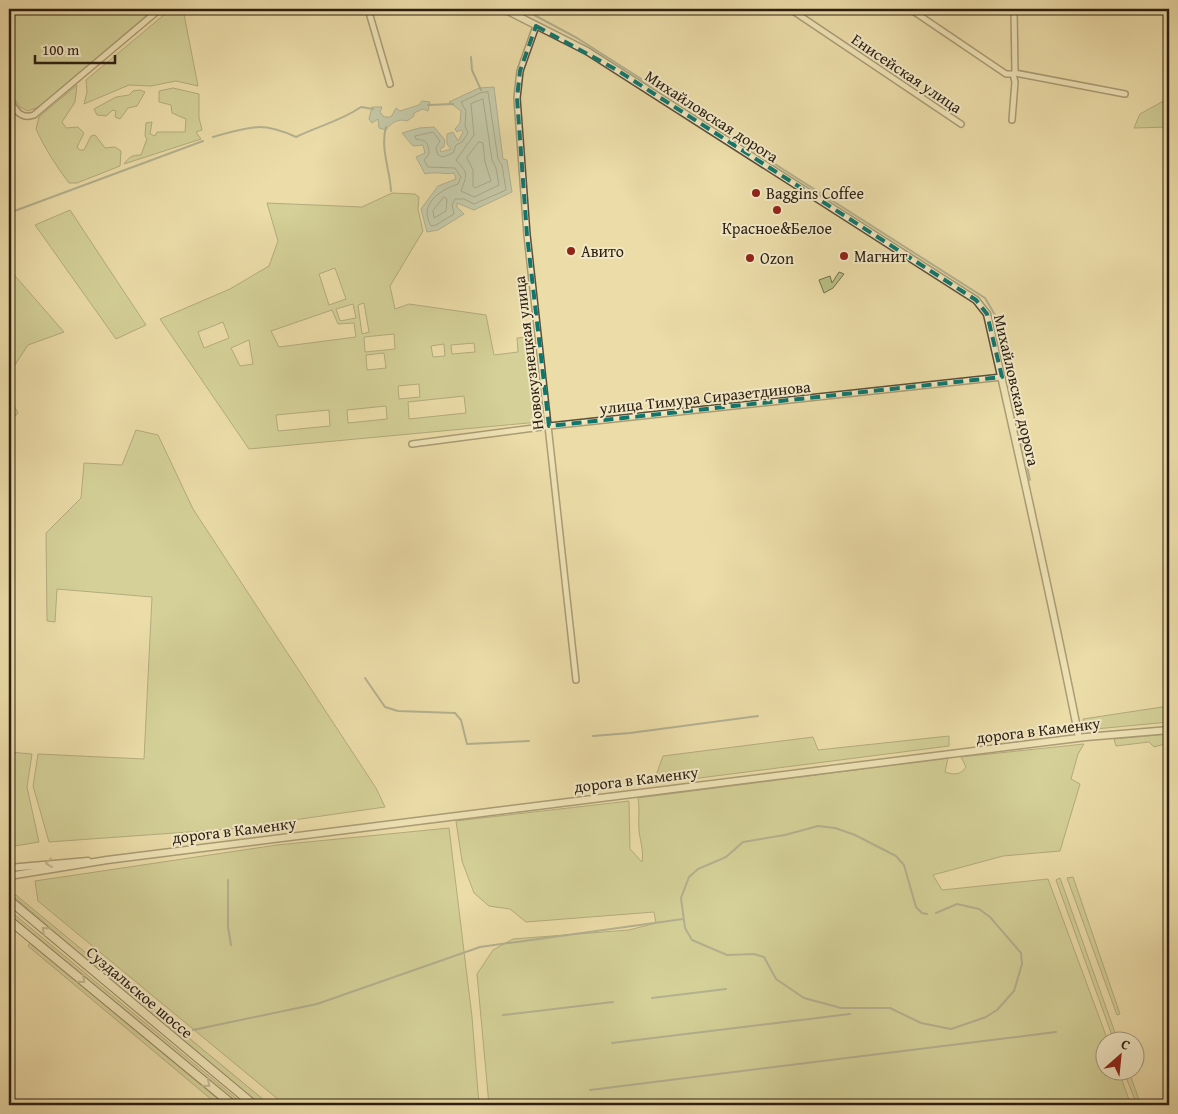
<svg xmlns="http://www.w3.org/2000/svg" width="1178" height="1114" viewBox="0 0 1178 1114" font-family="'Gentium Book Plus',serif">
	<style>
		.green { fill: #b8c086; stroke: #72704c; fill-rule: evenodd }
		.water { fill: #9bb9b2; stroke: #6f7b72 }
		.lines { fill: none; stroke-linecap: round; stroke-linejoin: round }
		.shore { stroke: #646c62; stroke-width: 1 }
		.stream { stroke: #6f7b72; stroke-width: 2 }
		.minor-casing { stroke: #5c4e38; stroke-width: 8 }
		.tertiary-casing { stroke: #5c4e38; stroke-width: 9 }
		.secondary-casing { stroke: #2c1f12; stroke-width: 10 }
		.minor { stroke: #f2e8c6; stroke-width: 5 }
		.tertiary { stroke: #f2e8c6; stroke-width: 6 }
		.secondary { stroke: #f2e8c6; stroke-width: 8 }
		.oneway { stroke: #998e75 }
		.marked { fill: none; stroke: #0f766e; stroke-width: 4; stroke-dasharray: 10 6; stroke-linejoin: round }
		.poi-dot { fill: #8f2418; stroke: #f2e8c6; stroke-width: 2 }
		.labels { text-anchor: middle; stroke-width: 4; stroke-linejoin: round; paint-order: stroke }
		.street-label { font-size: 16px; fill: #2c1f12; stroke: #f2e8c6 }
		.poi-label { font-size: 16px; fill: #2c1f12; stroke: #f2e8c6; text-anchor: start }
	</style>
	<rect width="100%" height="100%" fill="#ebdca8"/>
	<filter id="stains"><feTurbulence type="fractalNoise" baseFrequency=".004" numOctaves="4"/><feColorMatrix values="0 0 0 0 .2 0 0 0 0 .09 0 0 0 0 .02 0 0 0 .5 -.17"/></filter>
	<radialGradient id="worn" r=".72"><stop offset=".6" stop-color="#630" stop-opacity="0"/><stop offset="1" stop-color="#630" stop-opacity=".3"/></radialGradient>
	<!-- green -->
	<path class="green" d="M9 9H154L39 107 28 111 20 107 9 90Z
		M171 9H183L198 86 176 81 151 86 129 85 84 104 87 92 86 80Z
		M77 85 75 102 62 122 66 128 78 127 84 133 77 147 80 150H84L91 136 95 135 105 148 115 147 121 151 120 166 77 183H69C57 167 45 149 36 129L39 117Z
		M173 88 199 94V118L202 130 196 132 201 139 124 164C129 157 132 155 141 155L147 139 145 136 146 123 152 122 150 134 155 136 157 132H185L186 119 172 113 171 105 159 102V91Z
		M140 90 145 92 137 106 128 108 120 119 115 117 116 111 113 110 106 116 97 115 94 109 116 97 129 95 133 91Z
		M1169 98V127L1134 128 1140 114Z
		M392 193 415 194 419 197 418 209 423 231 390 286 395 309 409 304 486 315 494 355 518 352 517 338 527 337 539 422 249 449 160 319 230 289 269 266 278 241 267 203 362 207ZM335 268 346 299 329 305 319 274ZM364 303 369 332 362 334 358 305ZM353 304 356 318 340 321 336 309ZM332 310 338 324 354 323 356 337 279 347 271 331ZM223 322 229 338 204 348 198 332ZM394 334 395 349 365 352 364 337ZM249 340 253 364 240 366 231 348ZM474 343 475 352 452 354 451 345ZM444 344 445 356 433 357 431 346ZM384 353 386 368 367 370 366 355ZM419 384 420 397 399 399 398 386ZM464 396 466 413 409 419 408 402ZM386 406 387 419 348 423 347 410ZM329 410 330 426 278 431 276 415Z
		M70 210 146 325 116 339 35 225Z
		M9 269 64 332 28 345 9 374Z
		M839 272 844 274 833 288 824 293 819 280 830 276 832 283Z
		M9 396 18 413 9 423Z
		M136 430 158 435 193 509 376 788 385 807 230 829 49 842 33 786 38 754 144 759 152 597 57 589 55 622 47 621 46 533 81 498 84 463 122 465Z
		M1169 706V722L1085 730 1083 719Z
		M1169 734V740L1166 741 1165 744 1154 747 1149 742 1116 746 1114 739Z
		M949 736V746L653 784 663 756 813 737 818 750Z
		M1084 744 1078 754 1071 779 1080 784 1060 851 1003 856 933 875 942 890 1048 879 1108 1041 1106 1042V1072H1119L1131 1105H489L477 974 493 950 513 939 629 930 656 923 654 912 526 922 510 909 489 906 474 893 462 861 456 821 629 801 630 849 642 862C644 851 640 841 639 830 638 819 640 809 638 798L948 758 945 772C954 775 961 775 966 767L961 757Z
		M9 752 32 754 27 787 39 842 9 847Z
		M449 828 472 1017 479 1105H285L38 901 35 881 277 845Z
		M1073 877 1120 1014 1117 1015 1067 878Z
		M1060 878 1118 1041H1114L1056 880Z
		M16 895 270 1105H260L65 945 44 922 14 897Z
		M9 910 244 1105H239L9 914Z
		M30 943 225 1105H218L28 946Z
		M1124 1072H1129L1141 1105H1137Z"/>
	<!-- water -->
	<path class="water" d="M494 87 503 159 507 160 512 192 474 210 457 203V207L464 214 438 230 427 232 421 209 438 186 456 179 454 173C445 175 436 171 425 174L416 157 425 153 423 145 413 146 402 133 419 128 434 127 445 140 444 147 440 149 441 152 451 149 447 144V134L453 132 458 141 463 132 461 130 457 132 455 129 460 123 461 111 449 102 479 88Z
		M422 101 430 102 428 111 423 109 414 113V116L407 121C398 118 391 123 386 130L379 128 378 119 372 123 369 119 372 107H382L380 112 384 117H391L396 108 400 111 419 105Z"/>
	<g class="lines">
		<!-- shore -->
		<path class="shore" d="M488 92 498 159 502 165 506 190 474 204 464 199H455L452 205 454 214 436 225 431 226C418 204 440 190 458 184L461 177 455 168 428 167 424 160 429 154C429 143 426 140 416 139L415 136 433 132 440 141 436 148 438 155 443 157 453 153 456 145 462 142 468 133 465 126 466 111 461 102 480 93Z
			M483 99 492 160 496 168 499 185 474 197 461 191C467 174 469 174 456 160L474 135 471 104Z
			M479 142 483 143 485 162 491 181 475 188 473 186V170L467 158Z
			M444 197 447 199 446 211 434 218 433 211Z"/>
		<!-- stream -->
		<path class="stream" d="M523 9 577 38 985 298 995 315 1013 402
			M471 57 472 70 481 90
			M428 105 453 104
			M386 127C380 148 390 170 391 191
			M213 137C249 127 261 121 296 137 318 126 341 121 361 107L373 109
			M9 213 203 141
			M1015 410 1030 480
			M365 678 385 707 398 711 455 713 461 720 467 744 529 741
			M593 736 630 733 758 716
			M228 880V927L231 945
			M927 914 922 913 916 907 904 865 896 856 855 835 835 828 818 826 785 835 743 842 726 857 698 869 689 877 681 898 685 928 692 940 727 955 754 954 764 957 776 979 804 998 841 1008H890L921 1023 951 1029 986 1017 997 1010 1014 991 1022 964 1021 953 990 917 979 909 957 904 936 913
			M652 998 726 989
			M503 1015 613 1002
			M193 1030 317 1004 480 947 683 919
			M612 1043 850 1014
			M590 1090 1056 1032"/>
		<!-- minor casing -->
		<g class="minor-casing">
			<path id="minor" d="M368 9 390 84
				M790 9 961 124
				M910 9 1006 74H1013
				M536 26 520 71 517 98 527 235 576 680
				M1015 73 1125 94
				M9 99C15 109 20 120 34 115L160 9
				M1012 120 1015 82 1013 74 1015 73 1014 9
				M412 444 549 426 1002 377"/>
		</g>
		<!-- tertiary casing -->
		<g class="tertiary-casing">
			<path id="tertiary" d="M504 9 587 51 976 300 987 314C1019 455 1051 596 1079 738
				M9 868 88 861
				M9 876 107 860 1086 737 1169 730"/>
		</g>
		<!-- secondary casing -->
		<g class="secondary-casing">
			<path id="secondary" d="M9 900 254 1105
				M9 920 233 1105"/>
		</g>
		<!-- minor -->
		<use href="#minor" class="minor"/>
		<!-- tertiary -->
		<use href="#tertiary" class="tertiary"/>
		<!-- secondary -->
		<use href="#secondary" class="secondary"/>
	</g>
	<!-- one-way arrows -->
	<defs><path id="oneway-chevron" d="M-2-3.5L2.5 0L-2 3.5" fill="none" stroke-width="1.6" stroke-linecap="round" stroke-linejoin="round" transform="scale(1.25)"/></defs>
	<g class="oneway">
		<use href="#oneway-chevron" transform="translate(49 863) rotate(173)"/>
		<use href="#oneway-chevron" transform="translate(45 930) rotate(-140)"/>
		<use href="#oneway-chevron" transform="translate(82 980) rotate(40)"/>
		<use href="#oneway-chevron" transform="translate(207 1084) rotate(40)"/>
	</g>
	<!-- marked area -->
	<path d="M0 0H1178V1114H0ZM536 26 617 70 976 300 987 314 1002 377 549 426 527 235 517 98 520 71Z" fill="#ebdca8" fill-opacity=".55" fill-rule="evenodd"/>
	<path class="marked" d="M536 26 617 70 976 300 987 314 1002 377 549 426 527 235 517 98 520 71Z"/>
	<!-- markers -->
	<g class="poi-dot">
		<circle cx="756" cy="193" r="5"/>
		<circle cx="777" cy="210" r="5"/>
		<circle cx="571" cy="251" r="5"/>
		<circle cx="844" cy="256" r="5"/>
		<circle cx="750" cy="258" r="5"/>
	</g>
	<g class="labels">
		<!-- street labels -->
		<g class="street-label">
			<text transform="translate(907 73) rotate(34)" y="6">Енисейская улица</text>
			<text transform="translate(712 116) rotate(33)" y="6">Михайловская дорога</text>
			<text transform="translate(528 353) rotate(-97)" y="6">Новокузнецкая улица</text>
			<text transform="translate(1017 390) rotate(77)" y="6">Михайловская дорога</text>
			<text transform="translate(705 397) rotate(-6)" y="6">улица Тимура Сиразетдинова</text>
			<text transform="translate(1038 730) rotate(-7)" y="6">дорога в Каменку</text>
			<text transform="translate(636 779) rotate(-7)" y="6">дорога в Каменку</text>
			<text transform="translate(234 830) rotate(-7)" y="6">дорога в Каменку</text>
			<text transform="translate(140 992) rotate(40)" y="6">Суздальское шоссе</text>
		</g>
		<!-- poi labels -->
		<g class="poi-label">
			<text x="766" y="199">Baggins Coffee</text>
			<text x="777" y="234" text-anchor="middle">Красное&amp;Белое</text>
			<text x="581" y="257">Авито</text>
			<text x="854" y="262">Магнит</text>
			<text x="760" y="264">Ozon</text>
		</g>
	</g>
	<!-- margin -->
	<rect width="1178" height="1114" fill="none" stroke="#ebdca8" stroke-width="30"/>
	<rect x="10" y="10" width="1158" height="1094" fill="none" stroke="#2c1f12" stroke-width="2.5"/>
	<rect x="15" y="15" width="1148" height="1084" fill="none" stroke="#2c1f12"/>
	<!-- north arrow -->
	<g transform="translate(1120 1056) rotate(27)"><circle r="24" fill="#f2e8c6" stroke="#a3987e"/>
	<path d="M0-4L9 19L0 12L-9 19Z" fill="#8f2418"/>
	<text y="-8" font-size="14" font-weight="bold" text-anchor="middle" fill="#2c1f12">С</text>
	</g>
	<!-- scale -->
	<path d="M35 55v8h80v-8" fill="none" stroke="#2c1f12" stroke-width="2.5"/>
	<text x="42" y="55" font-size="15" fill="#2c1f12" stroke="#f2e8c6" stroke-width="4" paint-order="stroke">100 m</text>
	<rect width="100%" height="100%" filter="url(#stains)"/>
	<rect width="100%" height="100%" fill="url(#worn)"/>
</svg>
